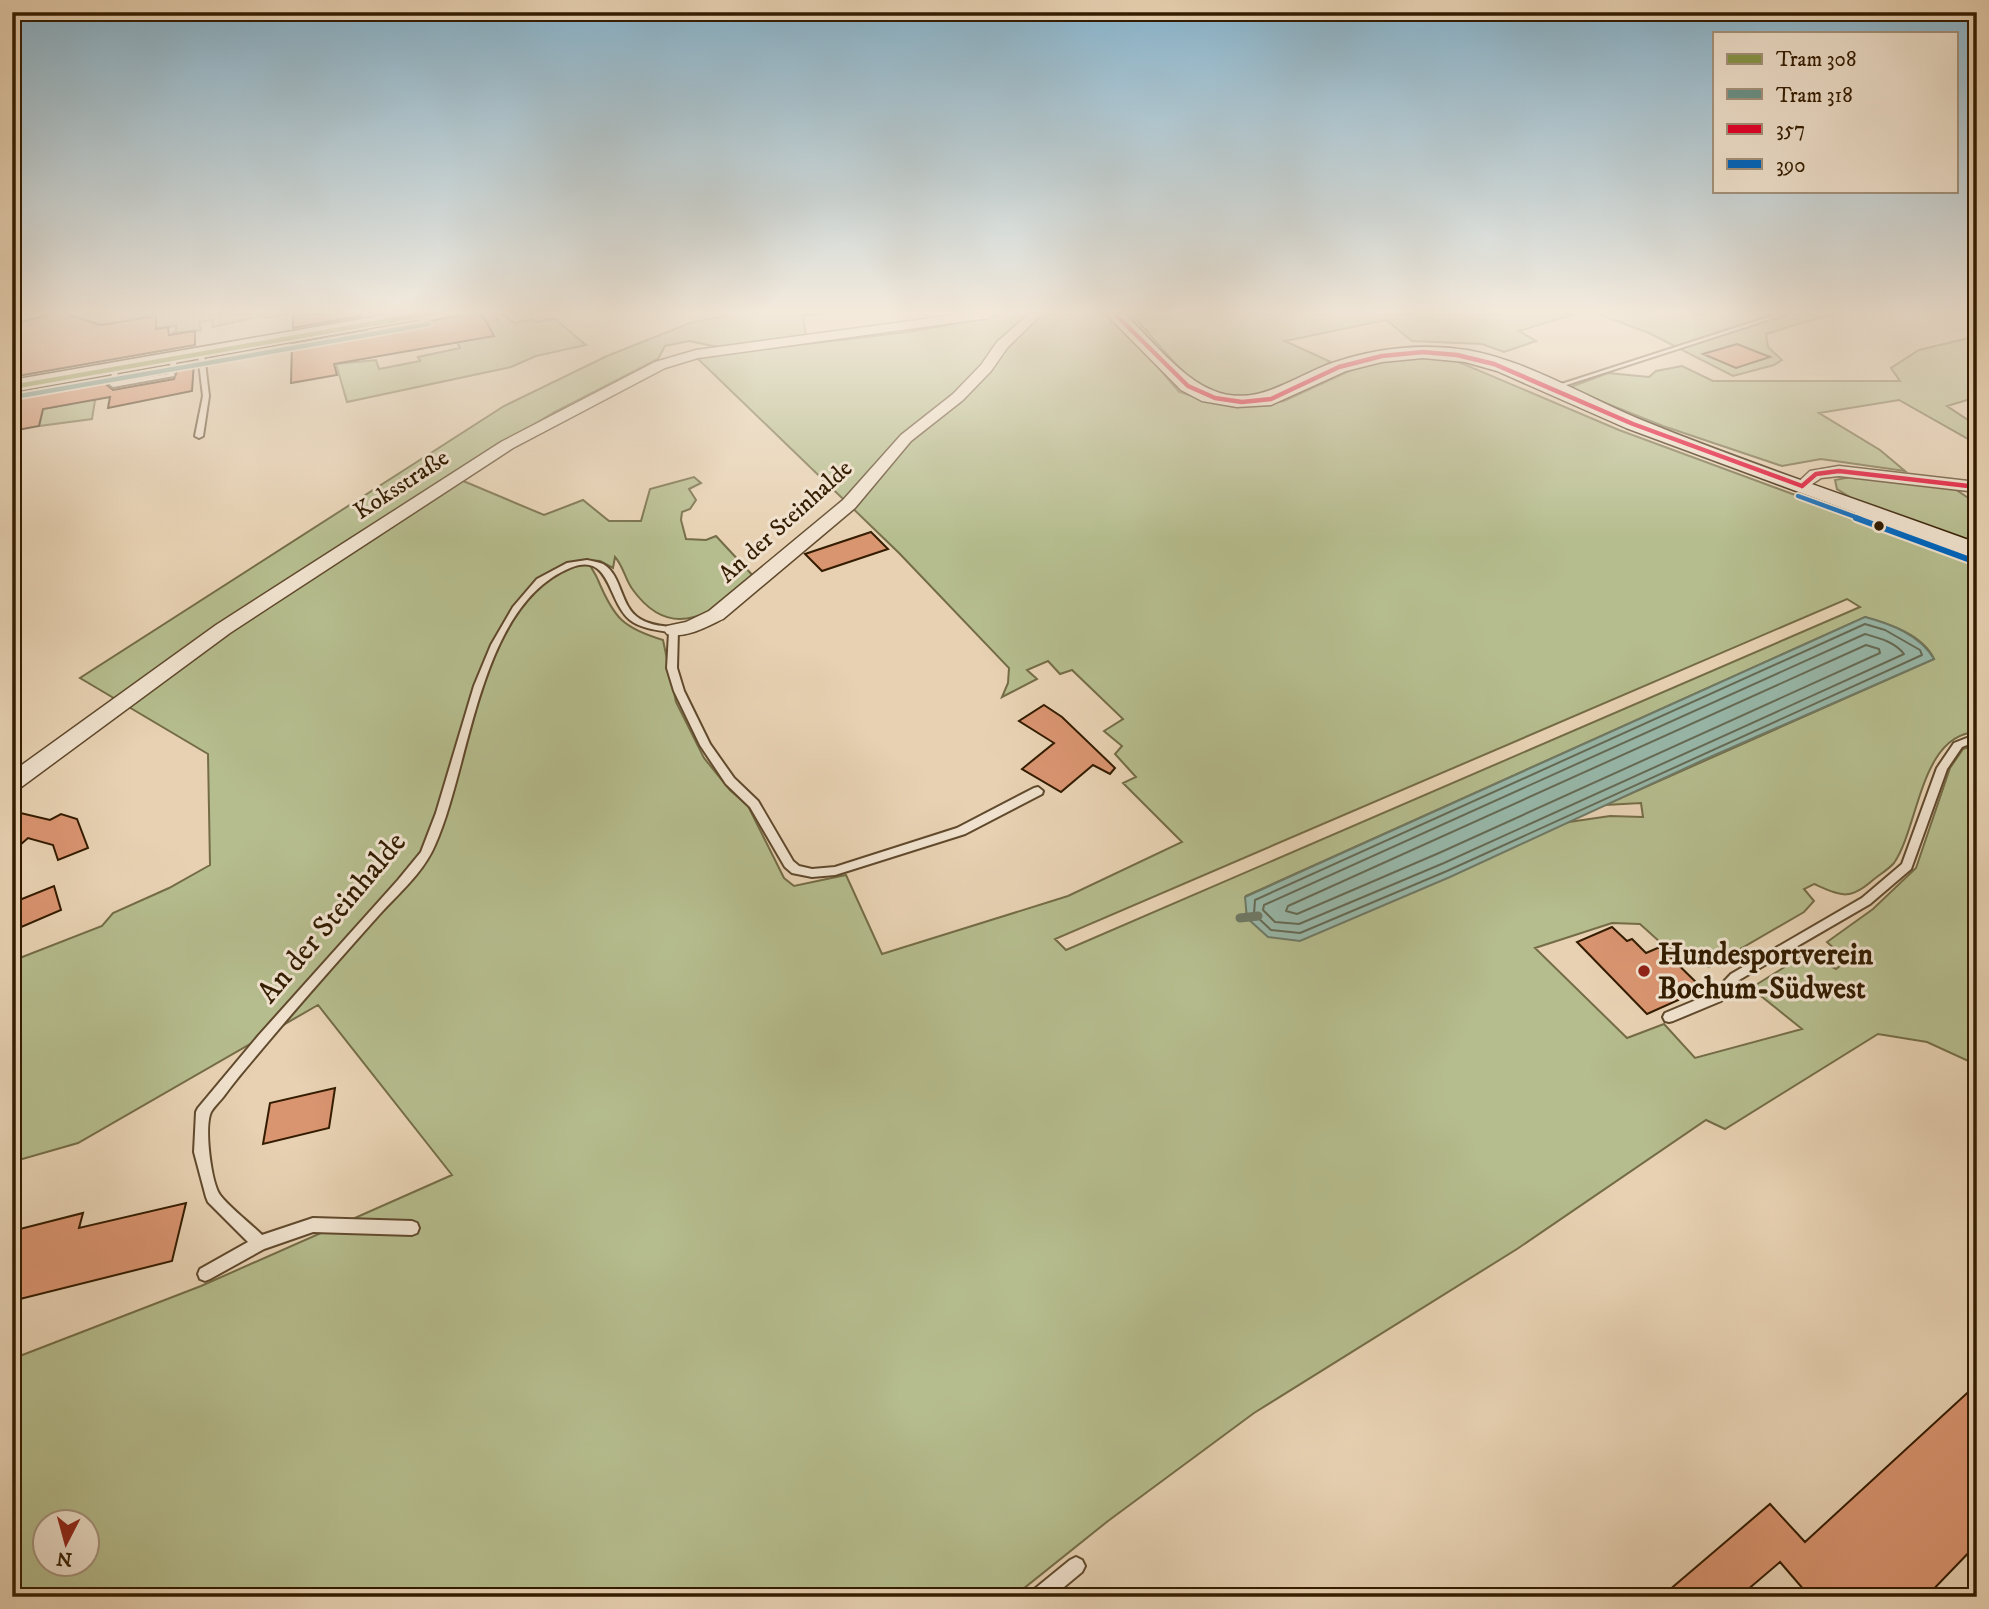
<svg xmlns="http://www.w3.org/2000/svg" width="1989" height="1609" viewBox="0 0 1989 1609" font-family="'IM FELL DW Pica',serif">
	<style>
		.green { fill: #b5bc8d; stroke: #746c46; stroke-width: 2; fill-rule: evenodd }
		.water { fill: #97b7a9; stroke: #6f7965; stroke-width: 2 }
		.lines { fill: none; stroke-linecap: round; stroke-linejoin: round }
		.shore { stroke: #656a54; stroke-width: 2 }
		.stream { stroke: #6f7965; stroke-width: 9 }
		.building { fill: #d99470; stroke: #331c00; stroke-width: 2 }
		.lane-casing { stroke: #60492c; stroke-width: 4 }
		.street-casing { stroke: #60492c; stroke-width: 3 }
		.secondary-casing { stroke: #331c00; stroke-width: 3 }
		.lane { fill: #efe1cd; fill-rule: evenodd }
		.street { fill: #efe1cd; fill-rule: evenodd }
		.secondary { fill: #efe1cd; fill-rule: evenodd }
		.bus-1-casing { stroke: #efe1cd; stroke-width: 8 }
		.bus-2-far1-casing { stroke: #efe1cd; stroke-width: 8 }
		.bus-2-casing { stroke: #efe1cd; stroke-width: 10 }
		.bus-1 { stroke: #e4002b; stroke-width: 4.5 }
		.bus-2-far1 { stroke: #0065bd; stroke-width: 4.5 }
		.bus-2 { stroke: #0065bd; stroke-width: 6 }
		.tram-1-casing { stroke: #efe1cd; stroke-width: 8 }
		.tram-2-casing { stroke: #efe1cd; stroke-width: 8 }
		.tram-1 { stroke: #869547; stroke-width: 4.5 }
		.tram-2 { stroke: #699288; stroke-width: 4.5 }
		.bus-dot { fill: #331c00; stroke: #efe1cd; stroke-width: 2.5 }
		.poi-dot { fill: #8f2418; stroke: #efe1cd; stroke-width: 2.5 }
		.labels { text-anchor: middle; stroke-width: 6; stroke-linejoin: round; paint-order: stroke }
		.far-street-label { font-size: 24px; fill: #331c00; stroke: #efe1cd }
		.street-label { font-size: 30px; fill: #331c00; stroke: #efe1cd }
		.poi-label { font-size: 30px; font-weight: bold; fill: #331c00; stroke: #efe1cd; text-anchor: start }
	</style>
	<rect width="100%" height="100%" fill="#e7d1b2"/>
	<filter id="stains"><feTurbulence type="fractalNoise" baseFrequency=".00286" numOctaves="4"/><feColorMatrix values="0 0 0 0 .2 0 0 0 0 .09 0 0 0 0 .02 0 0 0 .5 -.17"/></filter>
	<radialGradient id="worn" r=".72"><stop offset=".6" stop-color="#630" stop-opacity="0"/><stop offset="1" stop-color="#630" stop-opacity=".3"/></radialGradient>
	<!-- green -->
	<path class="green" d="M66 314H289L265 318V315L213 327 212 320 199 322 201 330 172 333 176 331V326L156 329V331L75 330 70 315Z
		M491 314H502L515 323 533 319 536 322 555 319 586 345 536 356 511 367 347 402 336 364 376 360 379 369 420 361 418 357 460 348 451 329 498 320Z
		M737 314H825L803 316 806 337 718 347 689 341 665 346 658 359 555 412 449 475 544 515 583 500 609 521H641L650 489 694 477 701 483 689 489 696 500 690 509 682 512 681 520 686 539 706 540 716 536 755 578C715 611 673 645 633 590 625 580 624 567 615 557L613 568 600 561 588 560C590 568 595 572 598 580 614 618 623 628 663 640L676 702 704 758 730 790 748 806 784 878 794 886 846 875 882 954 1068 896 1182 842 1123 783 1136 777 1115 754 1122 746 1104 731 1123 719 1072 670 1060 674 1048 661 1027 670 1037 679 1002 697 1008 683 1009 668 899 553 696 357 908 332 1008 314H1105L1147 354 1179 392 1211 402 1257 406 1284 401 1360 366 1391 359 1447 357 1619 430 1977 562V732C1920 734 1919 827 1894 863 1889 869 1879 875 1873 880 1849 901 1842 896 1814 884L1804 889 1814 901 1804 912 1709 967 1661 943 1640 924 1612 923 1535 948 1627 1038 1664 1024 1695 1058 1802 1029 1751 988 1807 953 1836 969 1847 960 1827 942 1873 909 1916 868 1950 768 1963 749 1977 744V1065L1927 1042 1878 1034 1725 1129 1706 1120 1517 1249 1254 1413 1108 1521 1013 1597H12V1359L201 1286 452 1175 318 1005 78 1143 12 1162V961L102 926 113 913 169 888 210 865 208 754 80 678 504 406 607 356 690 323ZM1847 599 1860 607 1066 950 1055 939ZM1865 617C1890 624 1923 635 1934 659L1605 805 1641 803 1643 817 1610 816 1569 822 1247 918 1246 896ZM46 1522H88V1564H46Z
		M1127 314H1575L1519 331 1536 341 1504 352 1482 344 1412 341 1386 320 1285 341 1331 362C1311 372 1289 388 1268 393 1250 398 1226 399 1209 392 1190 384 1149 333 1133 316Z
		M1598 314H1831L1766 334 1768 347 1782 360 1774 365 1733 376 1649 333Z
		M1977 336V397L1947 406 1977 426V444L1899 400 1819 413 1880 450 1905 471 1821 459 1782 466 1663 426 1568 388 1608 373 1649 377 1656 371 1682 366 1713 381H1900L1891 368 1919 350Z
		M98 382 92 419 39 426 43 409 69 404Z
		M1851 477 1955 489 1977 504V544L1853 499 1837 489 1835 480Z"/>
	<!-- water -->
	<path class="water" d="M1865 617C1891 624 1920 635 1934 659L1701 761 1450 877 1300 941 1268 937 1247 918 1245 897Z"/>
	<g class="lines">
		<!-- shore -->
		<path class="shore" d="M1865 624 1885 630 1920 650 1922 655 1447 871 1300 933 1271 930 1254 914 1255 900Z
			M1865 634C1879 638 1895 642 1904 654L1444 863 1299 924 1275 922 1263 910 1264 905Z
			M1866 645 1879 649 1880 653 1439 853 1297 914 1286 911 1288 906Z"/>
		<!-- stream -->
		<path class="stream" d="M1240 918 1258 916"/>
	</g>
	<!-- building -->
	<path class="building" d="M52 314H66L101 325 156 316V329L168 327 169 335 195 331V345L12 377V324Z
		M293 314H361L362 316 293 328Z
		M466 314H482L494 336 334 364 337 375 291 383 292 344 367 331 368 333Z
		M1737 344 1770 357 1736 368 1703 354Z
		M194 362 192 391 108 408 110 397 43 409 39 426 12 431V395L109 377 107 385 113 390 174 379 179 365Z
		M871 532 888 549 822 571 805 554Z
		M1044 705 1062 717 1115 768 1110 774 1093 765 1061 792 1022 769 1054 743 1019 721Z
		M12 811 50 820 61 814 77 819 88 848 58 860 53 845 28 838 12 852Z
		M54 886 61 910 12 931V903Z
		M1612 927 1627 941 1632 939 1646 953 1660 947 1703 989 1647 1014 1577 942Z
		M335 1088 329 1128 263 1144 270 1103Z
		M186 1203 172 1261 12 1301V1231L83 1213 79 1228Z
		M1977 1384V1544L1926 1597H1810L1780 1562 1739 1597H1661L1770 1504 1805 1542Z"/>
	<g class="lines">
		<!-- lane casing -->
		<g class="lane-casing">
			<path id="lane" d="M1778 314H1786L1554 389 1549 388Z
				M201 352 204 354 209 396 203 436 199 438 195 436 203 396 198 354Z
				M174 357 177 359 174 376 113 387 110 385 113 368 118 369 117 382 169 374 171 359Z
				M587 560C592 561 598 562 603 564 623 576 619 606 640 619 651 626 665 626 677 628L678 630 677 668 684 691 710 744 734 778 758 801 793 861 799 866 812 869 835 867 860 859 957 828 1034 788 1038 787 1043 791 1042 794 965 834 835 875 812 877 792 873 785 867 750 807 726 784 700 745 674 691 667 668 669 632C656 630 640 628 630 620 607 601 611 551 570 568 478 606 471 765 435 845 423 873 399 893 379 915 338 961 297 1007 257 1055 246 1068 234 1082 224 1096 220 1101 214 1107 211 1112 204 1127 211 1182 220 1195 230 1208 250 1223 262 1235L313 1218 412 1221 417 1223 419 1228 417 1233 412 1235 313 1232 264 1249 210 1279 205 1281 200 1279 198 1274 200 1269 248 1242 208 1202 206 1197 194 1152 196 1112 198 1108 259 1035 398 880 421 852 436 813 474 686 491 645 513 607 537 579 567 563Z
				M1977 734V741L1962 747 1947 769 1911 869 1870 904 1739 980 1721 1001 1673 1021 1669 1022 1665 1021 1663 1017 1665 1013 1713 993 1731 974 1862 898 1902 864 1937 768 1954 743Z
				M1076 1557 1082 1560 1085 1566 1082 1572 1052 1597H1029L1032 1591 1070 1560Z"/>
		</g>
		<!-- street casing -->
		<g class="street-casing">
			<path id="street" d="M962 314H995L989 318 698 358 665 368 513 448 230 633 20 788 12 791V772L216 625 501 442 655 362 696 350Z
				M1029 314H1042L1007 348 991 371 963 400 911 441 855 508 723 619C706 627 686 639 667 634L664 630 667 626 686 622 709 611 843 500 901 435 953 394 981 365 997 342Z
				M1839 466 1977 482V492L1839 476 1821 478 1802 491 1794 486 1810 471Z"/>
		</g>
		<!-- secondary casing -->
		<g class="secondary-casing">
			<path id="secondary" d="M390 314H428L419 319 12 392V380Z
				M1106 314H1125C1149 337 1181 378 1212 390 1255 409 1293 377 1332 363 1374 348 1423 343 1467 350 1525 360 1585 396 1639 419 1749 464 1865 502 1977 543V558L1626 428 1497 371 1465 362 1423 358 1382 362 1346 371 1271 405 1237 407 1202 401 1181 390Z"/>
		</g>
		<!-- lane -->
		<use href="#lane" class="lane"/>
		<!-- street -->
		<use href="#street" class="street"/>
		<!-- secondary -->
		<use href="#secondary" class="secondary"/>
		<!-- bus-1 casing -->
		<g class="bus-1-casing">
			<path id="bus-1" d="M1115 314 1188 386 1215 398 1242 402 1271 399 1339 367 1382 356 1423 352 1457 355 1494 364 1633 424 1802 486
				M1802 486 1816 474 1839 471 1977 487"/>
		</g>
		<!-- bus-2-far1 casing -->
		<g class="bus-2-far1-casing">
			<path id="bus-2-far1" d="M1798 496 1861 519"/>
		</g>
		<!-- bus-2 casing -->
		<g class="bus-2-casing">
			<path id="bus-2" d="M1856 518 1973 561"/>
		</g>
		<!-- bus-1 -->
		<use href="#bus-1" class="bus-1"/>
		<!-- bus-2-far1 -->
		<use href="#bus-2-far1" class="bus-2-far1"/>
		<!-- bus-2 -->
		<use href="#bus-2" class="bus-2"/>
		<!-- tram-1 casing -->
		<g class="tram-1-casing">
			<path id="tram-1" d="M12 387 427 314"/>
		</g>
		<!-- tram-2 casing -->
		<g class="tram-2-casing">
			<path id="tram-2" d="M14 397 429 324"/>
		</g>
		<!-- tram-1 -->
		<use href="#tram-1" class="tram-1"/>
		<!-- tram-2 -->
		<use href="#tram-2" class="tram-2"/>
	</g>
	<!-- sky -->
	<linearGradient id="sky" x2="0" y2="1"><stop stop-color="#87b5cf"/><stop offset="0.58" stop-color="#f4eadc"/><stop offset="1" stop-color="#f4eadc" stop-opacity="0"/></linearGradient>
	<rect width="1989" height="539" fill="url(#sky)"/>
	<!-- markers -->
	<circle class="bus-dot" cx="1879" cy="526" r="6"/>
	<circle class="poi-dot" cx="1644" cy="971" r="7"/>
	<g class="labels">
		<!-- far-street labels -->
		<g class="far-street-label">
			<text transform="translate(401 484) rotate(-33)" y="8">Koksstraße</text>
			<text transform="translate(785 521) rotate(-42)" y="8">An der Steinhalde</text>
		</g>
		<!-- street labels -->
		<g class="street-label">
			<text transform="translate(331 917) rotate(-50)" y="10">An der Steinhalde</text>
		</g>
		<!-- poi labels -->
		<g class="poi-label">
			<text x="1658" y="964">Hundesportverein<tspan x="1658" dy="34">Bochum-Südwest</tspan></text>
		</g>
	</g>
	<!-- margin -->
	<rect width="1989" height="1609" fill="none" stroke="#e7d1b2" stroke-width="42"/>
	<rect x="14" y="14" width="1961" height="1581" fill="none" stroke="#331c00" stroke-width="3.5"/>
	<rect x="21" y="21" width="1947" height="1567" fill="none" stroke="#331c00" stroke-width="2"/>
	<!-- legend -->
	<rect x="1713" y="32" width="245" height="161" fill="#efe1cd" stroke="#a4927b" stroke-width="2"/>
	<rect x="1727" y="54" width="35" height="10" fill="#869547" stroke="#a4927b" stroke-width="2"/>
	<text x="1776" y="66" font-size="21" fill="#331c00">Tram 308</text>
	<rect x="1727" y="89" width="35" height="10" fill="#699288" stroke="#a4927b" stroke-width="2"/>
	<text x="1776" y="102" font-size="21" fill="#331c00">Tram 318</text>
	<rect x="1727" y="124" width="35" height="10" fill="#e4002b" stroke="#a4927b" stroke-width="2"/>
	<text x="1776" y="136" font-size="21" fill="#331c00">357</text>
	<rect x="1727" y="159" width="35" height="10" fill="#0065bd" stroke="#a4927b" stroke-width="2"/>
	<text x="1776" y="172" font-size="21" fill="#331c00">390</text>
	<!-- north arrow -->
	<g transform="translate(66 1543) rotate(186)"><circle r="33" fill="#efe1cd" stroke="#a4927b" stroke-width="2"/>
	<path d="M0-5L12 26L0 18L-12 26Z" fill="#8f2418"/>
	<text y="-10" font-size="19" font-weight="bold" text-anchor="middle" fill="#331c00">N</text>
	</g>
	<rect width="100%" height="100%" filter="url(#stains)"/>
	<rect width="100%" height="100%" fill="url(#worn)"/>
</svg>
